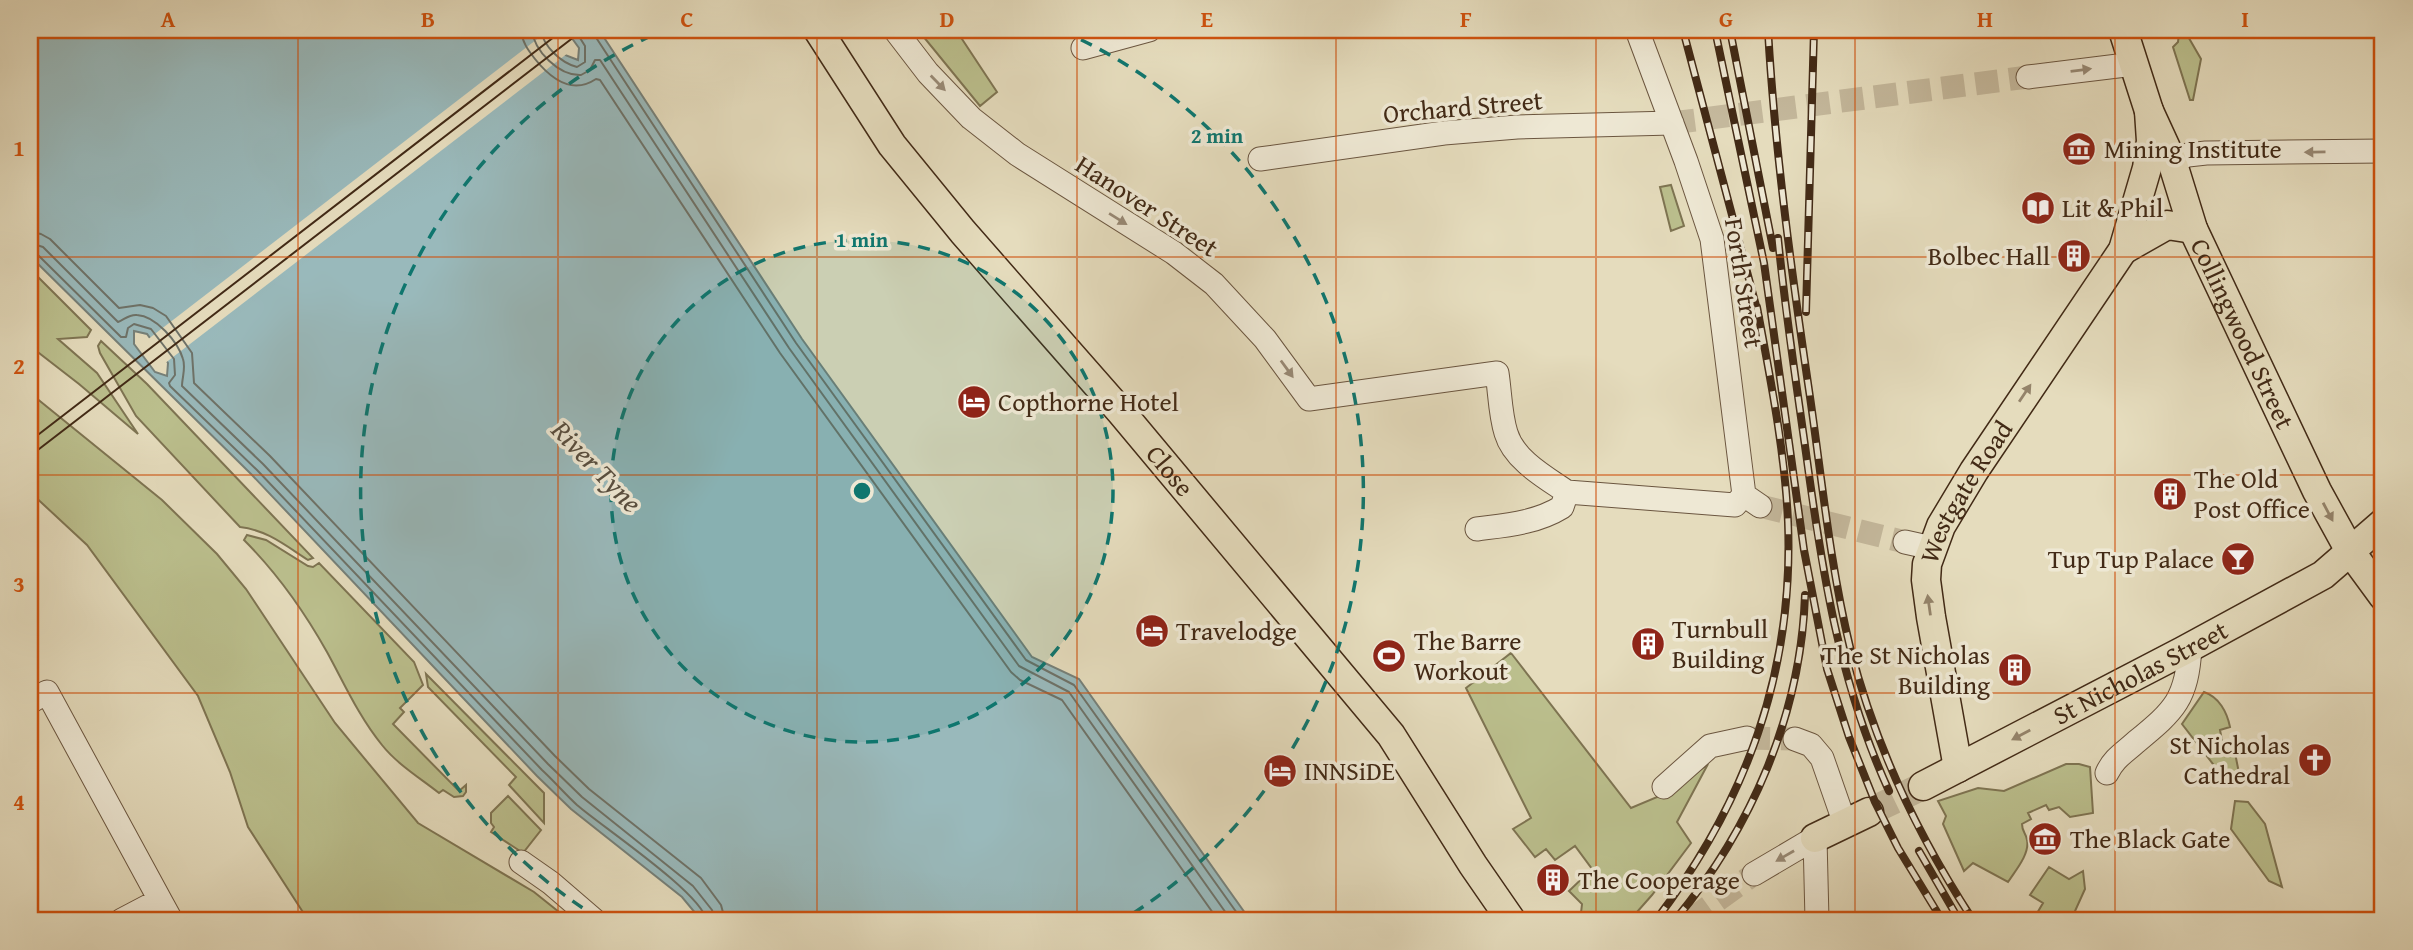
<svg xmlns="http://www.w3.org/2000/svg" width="2413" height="950" viewBox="0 0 2413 950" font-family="'Gentium Book Plus',serif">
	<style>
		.green { fill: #bbbf8d; stroke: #7e7452; stroke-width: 2 }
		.water { fill: #99b9bb; stroke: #768079; stroke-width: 2; fill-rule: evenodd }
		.pier { fill: #e5dcbd }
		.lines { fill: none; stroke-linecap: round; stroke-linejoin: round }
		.shore { stroke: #6e7268; stroke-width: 2 }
		.minor-tunnel { stroke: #c4b89c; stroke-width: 23; stroke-dasharray: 23 11; stroke-linecap: butt }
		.major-tunnel { stroke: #c4b89c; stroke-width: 28; stroke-dasharray: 28 14; stroke-linecap: butt }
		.minor-casing { stroke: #6b5640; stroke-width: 25 }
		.major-casing { stroke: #422a16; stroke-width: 31 }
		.minor { stroke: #eee8d4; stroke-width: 23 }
		.major { stroke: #e5dcbd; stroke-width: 28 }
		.tram { stroke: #422a16; stroke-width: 2 }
		.rail-casing { stroke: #422a16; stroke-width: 8 }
		.rail { stroke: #eee8d4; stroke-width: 5; stroke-dasharray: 16; stroke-linecap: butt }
		.oneway { fill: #988975 }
		.oneway2 { fill: #94836a }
		.grid { fill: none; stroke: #cf520e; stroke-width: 2; stroke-opacity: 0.55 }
		.ring { fill: none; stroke: #0f766e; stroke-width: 3.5; stroke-dasharray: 12 9 }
		.labels { text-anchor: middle; stroke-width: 7; stroke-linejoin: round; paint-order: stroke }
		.street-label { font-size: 26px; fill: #422a16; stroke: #eee8d4 }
		.poi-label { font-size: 26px; fill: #422a16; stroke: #eee8d4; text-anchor: start }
		.water-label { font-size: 28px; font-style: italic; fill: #584e3f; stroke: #eee8d4 }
		.centre { fill: #0f766e; stroke: #eee8d4; stroke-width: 3.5 }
		.ring-label { font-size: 21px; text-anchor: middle; font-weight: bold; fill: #0f766e; stroke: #eee8d4; stroke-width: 7; stroke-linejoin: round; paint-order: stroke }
		.neatline { fill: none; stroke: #cf520e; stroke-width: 2.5 }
		.grid-label { font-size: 23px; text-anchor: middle; font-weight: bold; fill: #cf520e }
	</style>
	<rect width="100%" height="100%" fill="#e5dcbd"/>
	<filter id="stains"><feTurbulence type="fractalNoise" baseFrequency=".00286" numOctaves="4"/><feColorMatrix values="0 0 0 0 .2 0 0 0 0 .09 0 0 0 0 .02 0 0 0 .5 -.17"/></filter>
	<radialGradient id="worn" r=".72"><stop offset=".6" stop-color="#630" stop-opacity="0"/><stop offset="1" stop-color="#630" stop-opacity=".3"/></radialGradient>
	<!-- green -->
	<path class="green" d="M918 30H956L997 92 980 106Z
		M2182 31 2186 33 2201 59 2193 100H2190L2173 47 2178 42 2179 33Z
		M1671 185 1684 226 1671 231 1660 187Z
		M30 269 91 330 87 337 58 339 97 373 138 434 79 384 30 346Z
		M101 341 147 384 313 558 308 560C286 546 267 530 240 527L136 416 100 353 98 346Z
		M30 393 162 500 217 554 246 589 335 723 418 823 534 892 569 920H308L248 827 230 772 198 696 87 545 30 492Z
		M247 535 266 540 308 566 313 567 319 563 414 662 423 685 400 708 404 712 393 724 459 791 466 785V792L463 796 454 797 443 790 439 793C420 778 397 764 382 745 359 717 344 683 327 652 304 611 277 573 244 540Z
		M1511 653 1631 808 1674 790 1708 764 1677 822 1691 843 1652 895 1630 920H1585L1581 913 1582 904 1569 891 1592 869 1575 846 1555 860 1546 849 1535 857 1513 829 1531 818 1466 688Z
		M426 674 544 793V823L509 785 516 777 428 687Z
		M2204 692C2219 697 2227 712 2230 727L2220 730 2225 756 2235 753 2240 778 2230 786 2182 724Z
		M2066 764H2079L2090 767 2093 813 2070 817 2059 807 2049 810 2046 805 2028 813 2031 819 2022 824C2022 832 2026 833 2027 840 2030 854 2015 871 2008 882L1973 863 1964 871 1943 824 1946 816 1938 801 1978 788 2004 791Z
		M508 796 541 830 523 853 491 832 494 827 491 823V813Z
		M2235 801 2248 802 2265 824 2282 887 2269 881 2231 829Z
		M2049 867 2069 879 2083 871 2085 889 2071 920H2033L2043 903 2030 895Z"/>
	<!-- water -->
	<path class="water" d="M30 30H546L565 55 578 60 579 48 566 30H599L802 339 1032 657 1079 679 1250 920H701L682 897 571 809 537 776 252 475 30 256ZM134 331 147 334 168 363 167 376 155 372 134 344Z"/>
	<!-- pier -->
	<path class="pier" d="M549 30 568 53 164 364 147 340Z"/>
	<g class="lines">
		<!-- shore -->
		<path class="shore" d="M521 30C522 42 528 50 535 59 551 79 572 95 596 79L600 80 780 353 1011 672 1020 680 1062 700 1218 920
			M532 30C534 51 559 76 581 75L590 70 595 60H600L789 348 1019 666 1069 692 1231 920
			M541 30C543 46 561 63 577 67L585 62V46L575 30
			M594 30 595 36 796 343 1026 660 1074 685 1242 920
			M30 232 41 234 50 239 119 308 140 305 153 308 166 316 192 353 194 383 270 456 555 756 589 789 701 878 721 905 725 920
			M30 243 43 247 118 322C124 320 129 314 137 315 156 316 178 342 183 359 186 368 182 378 182 386L263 464 548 764 582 797 693 886 712 910 714 920
			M30 252 37 254 121 337H126L128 328 134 324 151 329 174 359 175 375 169 383 170 386 257 470 542 770C554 781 565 794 577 805 601 826 703 894 706 920"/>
		<!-- minor-tunnel -->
		<path class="minor-tunnel" d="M1672 123 2028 77
			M1760 506 1905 542
			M1747 738 1795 739
			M1690 920 1754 874"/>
		<!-- major-tunnel -->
		<path class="major-tunnel" d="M1869 812 1923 786"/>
		<!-- minor casing -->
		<g class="minor-casing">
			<path id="minor" d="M895 30 928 73 971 118 1017 154 1174 253 1214 284 1265 339 1309 399 1497 373C1500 392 1500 414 1506 433 1514 460 1545 477 1567 492
				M1637 30 1686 161 1712 239 1744 495 1760 506
				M1083 48 1149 30
				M2028 77 2134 64
				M1260 159 1444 133 1517 127 1672 123
				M2172 161 2188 155 2206 153 2383 151
				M1477 529C1507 525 1536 523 1562 507L1567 492 1735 505 1744 495
				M1905 542 1932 548
				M30 702 47 692 160 900
				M1795 739 1811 745 1822 758 1845 824
				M2107 773C2114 758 2124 753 2136 742 2175 710 2187 699 2190 647
				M1664 787 1710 746 1747 738
				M521 862 551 883 594 920
				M1754 874 1815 838 1817 920
				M122 920 160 900 171 920"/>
		</g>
		<!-- major casing -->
		<g class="major-casing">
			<g id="major">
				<path id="s1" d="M818 30 892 145 963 232 1121 412 1391 735 1473 865 1511 920"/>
				<path id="s2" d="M2123 30 2149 111 2172 161 2193 229 2317 491 2350 551 2383 596"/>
				<path d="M2123 250 2167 225 2193 229"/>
				<path id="s3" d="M1958 768 1931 617 1926 580 1927 564 1941 526 1974 471 2123 250 2147 168 2151 141 2149 111"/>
				<path id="s4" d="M1923 786 2183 651 2323 575 2383 523"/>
				<path d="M1815 838 1869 812"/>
			</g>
		</g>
		<!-- minor -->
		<use href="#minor" class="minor"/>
		<!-- major -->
		<use href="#major" class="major"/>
		<!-- tram -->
		<path class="tram" d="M30 441 563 30
			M30 456 583 30"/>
		<!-- rail casing -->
		<g class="rail-casing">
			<path id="rail" d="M1683 30 1759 317
				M1715 30 1764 263 1804 550 1827 669 1849 737 1875 802 1898 848 1942 920
				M1730 30 1773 248
				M1768 30C1775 153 1792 275 1810 397 1822 480 1830 565 1850 647 1875 746 1918 836 1973 920
				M1778 238C1785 310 1796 381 1806 453 1822 571 1839 682 1889 791
				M1806 312 1814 30
				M1919 851 1959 920
				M1656 920C1746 802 1794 672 1788 522 1785 451 1770 377 1757 307
				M1675 920C1751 829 1801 715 1805 595"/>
		</g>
		<!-- rail -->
		<use href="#rail" class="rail"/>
	</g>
	<!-- one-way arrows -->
	<defs><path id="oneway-solid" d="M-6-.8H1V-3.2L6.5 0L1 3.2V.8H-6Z" transform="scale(1.75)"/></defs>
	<g class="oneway">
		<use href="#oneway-solid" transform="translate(2081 70) rotate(-7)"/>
		<use href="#oneway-solid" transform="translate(938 83) rotate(46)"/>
		<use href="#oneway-solid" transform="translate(2315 152) rotate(179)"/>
		<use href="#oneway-solid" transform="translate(1118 219) rotate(32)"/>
		<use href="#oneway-solid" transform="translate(1287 369) rotate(54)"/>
		<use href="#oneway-solid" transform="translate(1785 856) rotate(150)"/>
	</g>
	<g class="oneway2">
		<use href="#oneway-solid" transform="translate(2025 393) rotate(-56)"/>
		<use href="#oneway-solid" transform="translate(2328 512) rotate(62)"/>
		<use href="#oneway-solid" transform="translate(1929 605) rotate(-98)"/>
		<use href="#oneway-solid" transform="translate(2021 735) rotate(152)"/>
	</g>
	<!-- grid -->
	<path class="grid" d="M298 30V920M558 30V920M817 30V920M1077 30V920M1336 30V920M1596 30V920M1855 30V920M2115 30V920M30 257H2383M30 475H2383M30 693H2383"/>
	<!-- distance rings -->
	<circle cx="862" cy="491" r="251" fill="#0f766e" fill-opacity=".12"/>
	<g class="ring">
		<circle cx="862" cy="491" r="251"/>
		<path d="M600 919A502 502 0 0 1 662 31M1062 31A502 502 0 0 1 1124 919"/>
	</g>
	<!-- icons -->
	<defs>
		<g id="museum-disc" transform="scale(1.75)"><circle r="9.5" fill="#8f2418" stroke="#eee8d4"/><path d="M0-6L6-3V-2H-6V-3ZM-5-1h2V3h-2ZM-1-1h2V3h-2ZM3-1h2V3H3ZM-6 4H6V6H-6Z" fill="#fff"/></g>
		<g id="library-disc" transform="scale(1.75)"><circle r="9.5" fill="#8f2418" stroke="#eee8d4"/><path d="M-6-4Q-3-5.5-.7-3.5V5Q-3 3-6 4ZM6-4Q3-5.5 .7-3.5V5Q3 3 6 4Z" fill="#fff"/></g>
		<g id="building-disc" transform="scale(1.75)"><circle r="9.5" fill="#8f2418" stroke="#eee8d4"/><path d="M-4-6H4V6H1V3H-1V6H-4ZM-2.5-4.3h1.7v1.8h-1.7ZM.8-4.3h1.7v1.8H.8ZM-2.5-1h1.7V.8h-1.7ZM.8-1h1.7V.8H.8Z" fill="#fff"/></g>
		<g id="hotel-disc" transform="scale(1.75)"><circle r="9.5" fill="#8f2418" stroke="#eee8d4"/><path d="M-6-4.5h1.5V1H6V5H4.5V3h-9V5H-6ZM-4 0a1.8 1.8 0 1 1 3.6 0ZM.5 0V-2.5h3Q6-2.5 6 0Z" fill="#fff"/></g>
		<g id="bar-disc" transform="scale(1.75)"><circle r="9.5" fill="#8f2418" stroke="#eee8d4"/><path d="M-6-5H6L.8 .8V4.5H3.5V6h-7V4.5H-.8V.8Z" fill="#fff"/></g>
		<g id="stadium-disc" transform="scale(1.75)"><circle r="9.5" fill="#8f2418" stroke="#eee8d4"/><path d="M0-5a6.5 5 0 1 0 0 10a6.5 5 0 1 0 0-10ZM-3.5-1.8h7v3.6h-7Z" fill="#fff"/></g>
		<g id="church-disc" transform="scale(1.75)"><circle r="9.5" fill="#8f2418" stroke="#eee8d4"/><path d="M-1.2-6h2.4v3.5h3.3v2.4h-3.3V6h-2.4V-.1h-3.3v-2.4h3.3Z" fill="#fff"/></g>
	</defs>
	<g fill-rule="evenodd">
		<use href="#museum-disc" x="2079" y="149"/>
		<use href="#library-disc" x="2038" y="208"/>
		<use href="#building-disc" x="2074" y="256"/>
		<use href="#hotel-disc" x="974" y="402"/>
		<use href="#building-disc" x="2170" y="494"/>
		<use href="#bar-disc" x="2238" y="559"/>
		<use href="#hotel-disc" x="1152" y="631"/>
		<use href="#building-disc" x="1648" y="644"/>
		<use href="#stadium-disc" x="1389" y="656"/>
		<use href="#building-disc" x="2015" y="670"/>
		<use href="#church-disc" x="2315" y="760"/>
		<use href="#hotel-disc" x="1280" y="771"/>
		<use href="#museum-disc" x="2045" y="839"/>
		<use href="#building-disc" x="1553" y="880"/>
	</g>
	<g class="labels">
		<!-- street labels -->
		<g class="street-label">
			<text transform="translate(1463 107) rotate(-5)" y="9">Orchard Street</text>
			<text transform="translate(1147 206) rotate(33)" y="9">Hanover Street</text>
			<text transform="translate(1744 283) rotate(81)" y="9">Forth Street</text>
			<text dy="9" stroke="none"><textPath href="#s2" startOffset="327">Collingwood Street</textPath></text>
			<text dy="9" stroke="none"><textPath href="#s1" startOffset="565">Close</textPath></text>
			<text dy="9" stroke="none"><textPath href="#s3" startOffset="289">Westgate Road</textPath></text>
			<text dy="9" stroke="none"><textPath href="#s4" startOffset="245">St Nicholas Street</textPath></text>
		</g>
		<!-- poi labels -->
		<g class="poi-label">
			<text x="2104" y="158">Mining Institute</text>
			<text x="2062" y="217">Lit &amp; Phil</text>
			<text x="2050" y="265" text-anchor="end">Bolbec Hall</text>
			<text x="998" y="411">Copthorne Hotel</text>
			<text x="2194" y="488">The Old<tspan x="2194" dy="30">Post Office</tspan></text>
			<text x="2214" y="568" text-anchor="end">Tup Tup Palace</text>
			<text x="1672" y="638">Turnbull<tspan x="1672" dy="30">Building</tspan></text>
			<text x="1176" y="640">Travelodge</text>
			<text x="1414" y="650">The Barre<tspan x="1414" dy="30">Workout</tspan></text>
			<text x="1990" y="664" text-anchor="end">The St Nicholas<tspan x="1990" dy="30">Building</tspan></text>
			<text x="2290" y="754" text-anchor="end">St Nicholas<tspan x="2290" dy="30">Cathedral</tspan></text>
			<text x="1304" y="780">INNSiDE</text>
			<text x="2070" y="848">The Black Gate</text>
			<text x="1578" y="889">The Cooperage</text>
		</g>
		<!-- water labels -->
		<g class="water-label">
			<text transform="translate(597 466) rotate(46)" y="10">River Tyne</text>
		</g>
	</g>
	<circle cx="862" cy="491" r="10" class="centre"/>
	<g class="ring-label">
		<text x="1217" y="143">2 min</text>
		<text x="862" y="247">1 min</text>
	</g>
	<!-- margin -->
	<rect width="2413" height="950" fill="none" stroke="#e5dcbd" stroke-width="77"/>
	<rect x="38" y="38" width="2336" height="874" class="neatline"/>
	<g class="grid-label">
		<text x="168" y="27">A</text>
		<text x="428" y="27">B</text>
		<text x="687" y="27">C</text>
		<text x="947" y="27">D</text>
		<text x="1207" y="27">E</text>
		<text x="1466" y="27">F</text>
		<text x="1726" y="27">G</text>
		<text x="1985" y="27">H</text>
		<text x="2245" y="27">I</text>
		<text x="19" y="156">1</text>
		<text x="19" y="374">2</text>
		<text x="19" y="592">3</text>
		<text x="19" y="810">4</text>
	</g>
	<rect width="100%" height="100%" filter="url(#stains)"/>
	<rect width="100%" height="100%" fill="url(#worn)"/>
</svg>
